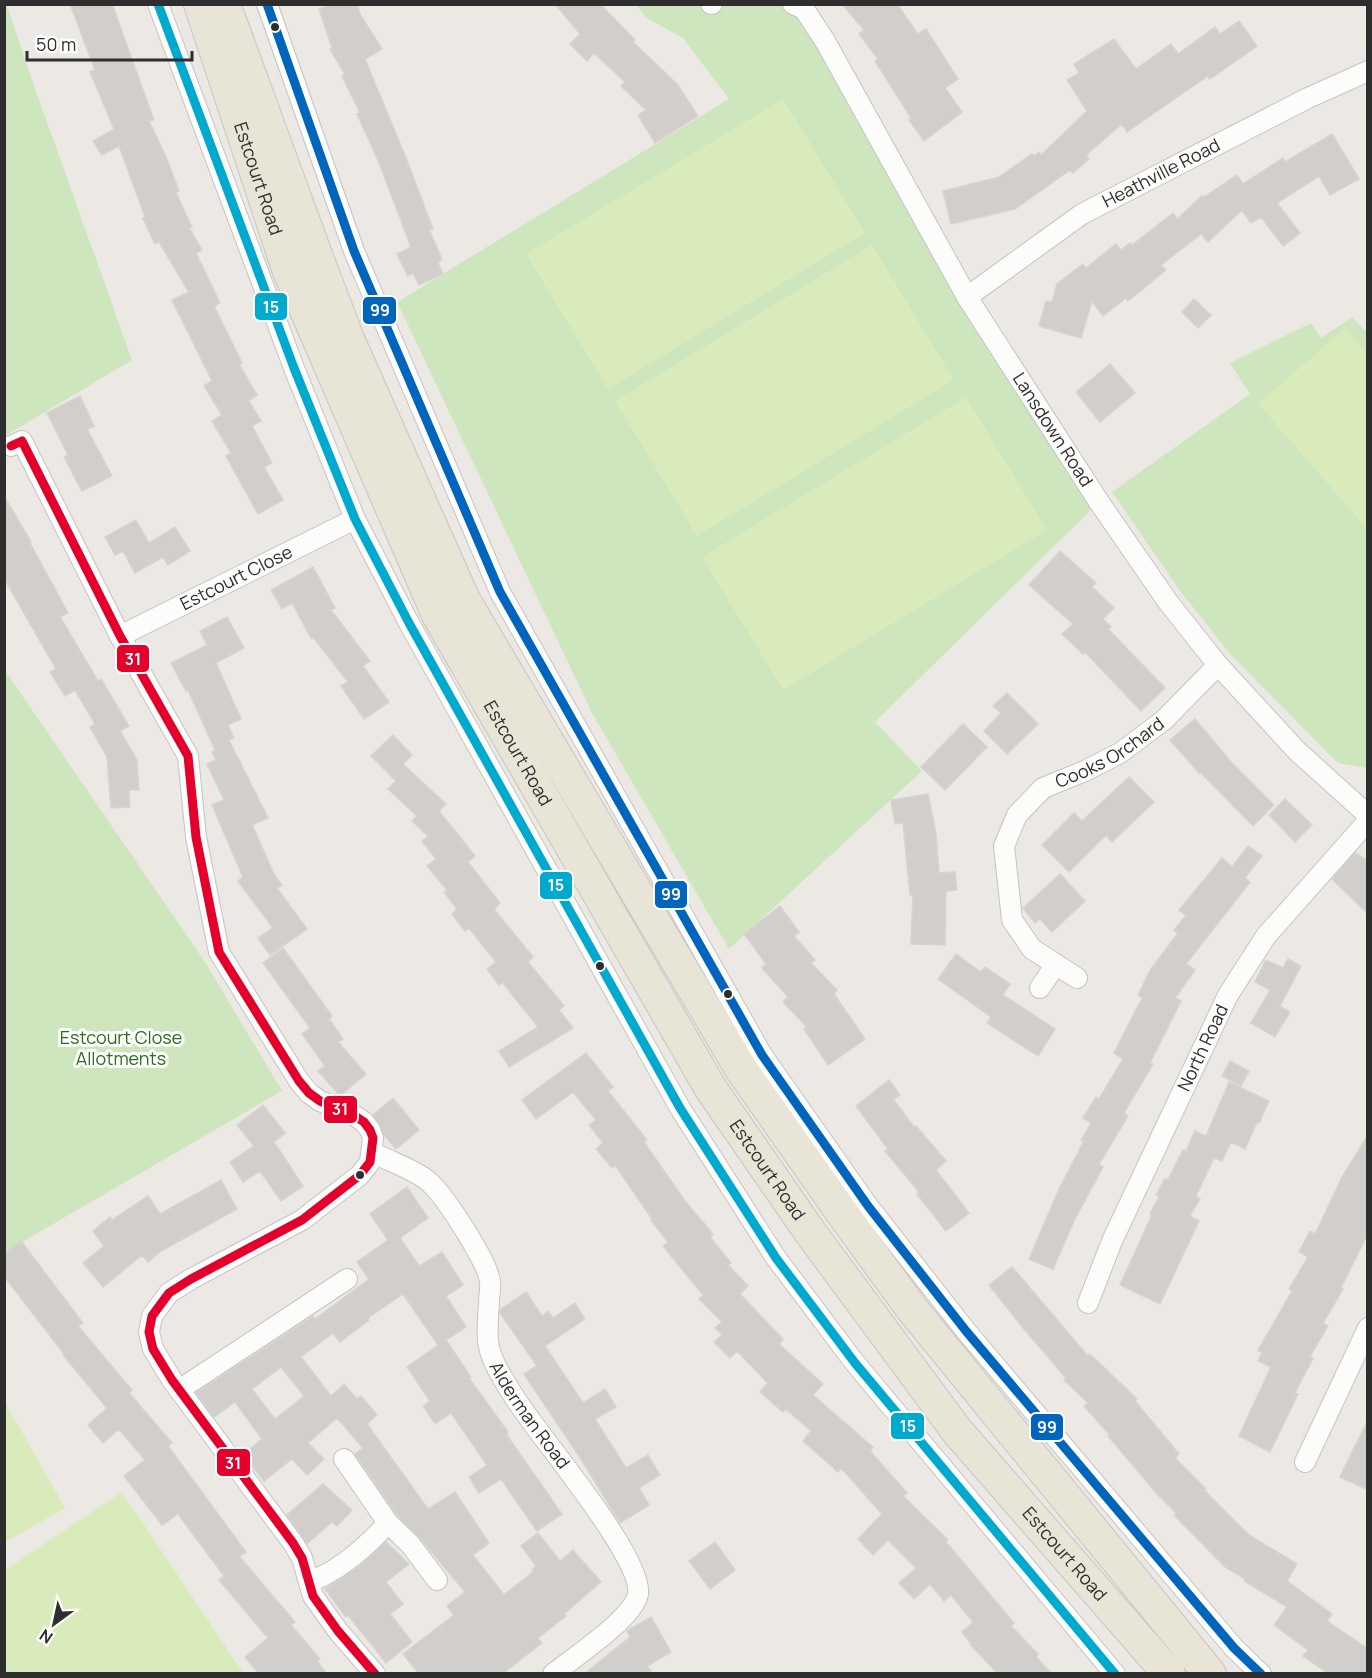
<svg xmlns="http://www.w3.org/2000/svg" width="1372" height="1678" viewBox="0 0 1372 1678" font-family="Manrope,sans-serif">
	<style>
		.green { fill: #cee6be }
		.pitch { fill: #d9eabb }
		.building { fill: #d1cecb; stroke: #d7d4d0; stroke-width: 1.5; fill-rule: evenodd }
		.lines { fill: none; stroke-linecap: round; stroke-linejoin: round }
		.street-casing { stroke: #c5c4c5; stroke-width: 22 }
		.primary-casing { stroke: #c6c5c4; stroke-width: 34 }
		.street { stroke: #fcfcfb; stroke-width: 20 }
		.primary { stroke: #e8e4d6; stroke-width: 32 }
		.bus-1-casing { stroke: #fff; stroke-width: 14 }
		.bus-2-casing { stroke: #fff; stroke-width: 14 }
		.bus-3-casing { stroke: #fff; stroke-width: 14 }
		.bus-1 { stroke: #00a9ce; stroke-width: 9 }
		.bus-2 { stroke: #0065bd; stroke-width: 9 }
		.bus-3 { stroke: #e4002b; stroke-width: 9 }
		.bus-dot { fill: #2e2e2e; stroke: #fff; stroke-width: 2 }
		.labels { text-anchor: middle; stroke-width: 6; stroke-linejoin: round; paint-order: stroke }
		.street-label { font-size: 18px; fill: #2e2e2e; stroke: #fff }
		.park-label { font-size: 18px; fill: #2c6e1b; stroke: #fff }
		.line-badge { stroke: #fff; stroke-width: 2 }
		.badge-label { font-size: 16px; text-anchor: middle; font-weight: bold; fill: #fff }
	</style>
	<rect width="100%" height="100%" fill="#ece8e4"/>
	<!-- green -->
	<path class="green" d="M4 5H7L27 66 132 360 5 436Z
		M637 5H808L804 9 1099 502 875 722 922 771 729 949 592 713 397 302 729 99 683 38 645 17Z
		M1352 317 1368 334 1367 768 1338 763 1231 655 1181 592 1112 492 1250 394 1230 363 1311 323 1321 338Z
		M4 669 205 962 282 1091 5 1252Z"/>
	<!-- pitch -->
	<path class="pitch" d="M783 99 865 233 608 389 526 254Z
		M872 245 954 380 697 536 615 401Z
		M1345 328 1367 353V529L1258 404Z
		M966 397 1047 530 783 690 702 557Z
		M5 1402 65 1508 5 1542H4Z
		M122 1492 243 1673H5V1570Z"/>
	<!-- building -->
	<path class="building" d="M70 4H112L154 120 149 121 167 159 179 191 176 193 192 227 189 228 202 250 196 253 220 303 214 306 242 363 239 364 257 395 249 401 261 421 252 426 272 463 264 467 283 500 258 514 226 456 231 453 212 421 222 415 204 386 212 381 172 300 189 292 159 242 155 244 143 218 145 217 119 146 102 155 93 141 114 129 90 72 95 70Z
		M333 4H357L360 14 382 49 365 59 406 158 433 229 429 230 442 259 438 263 443 274 419 285 413 273 408 276 397 254 411 247 378 160 357 114 360 113 342 76 345 74 330 49 332 48 319 9Z
		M555 4H600L635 40 633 42 678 85 698 116 655 143 638 115 646 110 621 86 625 82 594 53 587 61 570 44 580 34Z
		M842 4H897L918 34 926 29 958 79 945 88 962 112 924 141 909 120 911 118 875 61 878 59 859 34 864 30Z
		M1239 21 1257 46 1210 79 1208 76 1183 93 1127 132 1122 124 1086 155 1089 159 1073 173 1070 170 1015 209 951 224 943 191 999 177 1032 154 1034 156 1039 152 1041 155 1087 111 1067 80 1079 73 1074 64 1114 39 1136 69 1171 44 1178 54 1215 27 1220 34Z
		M1332 134 1359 179 1330 195 1319 176 1277 203 1300 233 1283 246 1261 217 1251 223 1242 210 1208 242 1201 234 1161 265 1166 270 1128 301 1126 298 1103 316 1092 301 1081 338 1039 326 1046 301 1052 302 1057 284 1083 264 1086 268 1116 244 1121 250 1130 243 1132 245 1173 213 1177 219 1202 196 1204 197 1237 175 1243 184 1283 158 1285 162Z
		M1194 299 1211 315 1198 328 1182 312Z
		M1110 364 1135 393 1100 422 1076 392Z
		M80 396 94 426 87 429 112 476 82 491 64 457 68 455 47 413Z
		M4 496 31 542 30 543 68 613 60 617 98 681 101 679 129 726 120 731 137 760 139 790H129L130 807 111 808 107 757 90 727 95 724 75 690 65 696 50 672 56 669 4 578Z
		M136 520 149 543 175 527 190 551 168 565 163 557 135 573 123 551 115 555 105 537Z
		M1060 551 1096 583 1092 587 1114 608 1103 619 1111 627 1108 629 1165 688 1141 711 1085 652 1083 654 1062 634 1073 624 1029 585Z
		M313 567 335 608 331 610 370 661 363 666 389 702 364 719 341 686 348 682 313 637 311 638 292 603 282 609 271 590Z
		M227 617 244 648 216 663 241 719 228 725 234 738 229 740 268 818 252 825 275 876 282 885 277 888 307 929 270 955 258 938 273 928 238 881 243 877 212 805 224 800 207 764 216 760 212 752 215 750 188 690 186 691 171 663 207 645 200 631Z
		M1007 693 1038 724 1007 754 984 731 1001 713 993 706Z
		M1195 719 1233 764 1274 805 1253 826 1200 772 1199 773 1170 740Z
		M963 724 987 747 945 790 921 767Z
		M393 735 412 755 403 764 446 804 439 811 475 856 468 862 500 903 494 909 533 957 528 962 564 1006 559 1010 573 1028 509 1067 499 1051 538 1027 502 982 499 985 487 969 496 962 469 928 465 931 452 914 457 909 444 892 447 890 427 866 436 859 422 841 428 836 412 821 417 816 388 789 396 781 371 756Z
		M1129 777 1154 802 1112 842 1106 835 1069 872 1042 845 1074 813 1082 821Z
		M928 794 936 834 939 873 955 872 957 890 946 891 945 945 911 944 913 894 910 895 903 823 895 824 891 800Z
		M1285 799 1312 825 1295 842 1269 815Z
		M1248 846 1262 856 1245 878 1250 882 1186 964 1195 970 1175 998 1181 1001 1150 1063 1153 1064 1124 1113 1128 1116 1099 1164 1103 1167 1075 1219 1053 1269 1029 1259 1060 1187 1084 1141 1081 1140 1091 1123 1083 1118 1096 1097 1099 1099 1123 1059 1114 1053 1142 998 1138 995 1151 969 1178 933 1174 930 1186 915 1179 910 1222 858 1232 867Z
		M1355 853 1368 861V914L1332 879Z
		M1060 874 1085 901 1052 932 1040 919 1035 923 1023 908Z
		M780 906 799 932 794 936 815 960 811 963 837 990 834 994 865 1039 828 1065 804 1029 807 1027 783 1002 788 997 762 968 766 964 744 934Z
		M283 948 332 1016 329 1019 343 1039 338 1042 366 1074 340 1096 318 1071 325 1066 302 1034 310 1028 263 963Z
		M956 954 981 972 985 967 1010 984 1003 995 1055 1029 1038 1056 987 1023 991 1017 938 979Z
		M1288 959 1301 966 1280 1006 1290 1012 1275 1037 1251 1023 1270 990 1255 982 1266 960 1283 968Z
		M586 1053 613 1087 608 1091 647 1140 644 1142 685 1201 713 1234 710 1237 731 1263 728 1265 748 1286 740 1294 783 1339 779 1344 823 1384 813 1395 873 1447 870 1451 907 1493 903 1496 948 1540 946 1542 1014 1623 1011 1626 1038 1654 1036 1657 1052 1674H998L970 1644 971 1643 962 1632 973 1622 951 1595 944 1601 930 1584 914 1599 899 1583 916 1568 888 1540 873 1555 858 1539 882 1514 841 1468 838 1472 803 1441 811 1431 786 1409 783 1412 760 1392 768 1383 737 1351 730 1358 714 1342 722 1335 715 1328 722 1322 699 1299 703 1295 663 1246 668 1242 651 1220 652 1219 615 1165 612 1168 596 1149 603 1143 589 1125 596 1120 573 1092 536 1119 522 1100Z
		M1230 1061 1249 1071 1241 1086 1222 1076Z
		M889 1080 900 1095 893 1099 914 1127 916 1126 946 1161 936 1170 969 1213 946 1231 917 1194 919 1192 885 1151 888 1149 856 1106Z
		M1229 1082 1269 1101 1259 1123 1257 1122 1245 1149 1231 1142 1222 1161 1214 1158 1196 1196 1200 1199 1190 1216 1199 1221 1160 1304 1120 1285 1152 1215 1150 1214 1159 1197 1156 1195 1165 1179 1168 1180 1183 1150 1186 1151 1195 1131 1206 1136Z
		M393 1098 419 1130 396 1149 384 1135 373 1115Z
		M263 1105 285 1133 274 1142 303 1186 281 1201 260 1171 243 1182 230 1162 254 1146 237 1125Z
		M1368 1135V1233L1341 1288 1343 1289 1323 1323 1328 1326 1310 1356 1313 1358 1295 1393 1298 1394 1270 1452 1239 1436 1271 1367 1258 1361 1262 1353 1258 1350 1292 1291 1289 1289 1308 1257 1299 1252 1310 1231 1315 1234 1343 1175Z
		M221 1180 237 1209 161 1251 148 1262 142 1255 103 1287 83 1263 104 1246 93 1231 110 1217 112 1220 148 1196 160 1214Z
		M407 1187 428 1218 400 1238 419 1266 442 1252 463 1285 446 1296 466 1327 446 1340 471 1377 469 1378 508 1432 506 1434 562 1514 537 1531 501 1479 479 1493 469 1477 487 1465 451 1413 435 1424 423 1406 430 1401 407 1367 438 1345 403 1294 368 1318 369 1320 340 1342 333 1333 301 1357 331 1396 344 1384 357 1399 361 1396 377 1415 367 1424 428 1509 455 1492 489 1543 473 1555 504 1595 534 1571 532 1570 536 1566 521 1546 538 1533 560 1561 573 1550 601 1582 564 1614 566 1616 538 1638 542 1643 502 1674H419L403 1654 454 1615 447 1606 465 1592 419 1537 397 1515 355 1454 363 1448 337 1418 308 1443 324 1459 307 1475 292 1459 264 1481 243 1455 262 1439 235 1402 214 1417 196 1393 313 1316 315 1319 369 1279 357 1262 388 1240 370 1214ZM281 1367 304 1396 275 1419 252 1389Z
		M21 1241 83 1323 78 1326 132 1390 129 1393 172 1443 168 1446 246 1552 239 1556 295 1622 291 1625 320 1659 317 1661 327 1674H259L245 1657 268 1638 219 1580 224 1576 178 1514 162 1525 124 1476 145 1460 119 1429 103 1443 88 1425 107 1408 63 1355 64 1354 4 1276V1254Z
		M1012 1267 1088 1356 1090 1354 1137 1399 1135 1401 1179 1454 1175 1458 1206 1489 1204 1490 1249 1535 1297 1564 1287 1581 1332 1614 1327 1621 1368 1649V1674H1329L1303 1656 1308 1650 1274 1625 1287 1607 1244 1581 1245 1579 1225 1567 1174 1515 1176 1513 1158 1495 1108 1436 1110 1435 1084 1406 1088 1403 1064 1380 1066 1378 1024 1329 989 1285Z
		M526 1292 542 1316 548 1311 553 1318 575 1303 585 1319 545 1346 583 1403 605 1389 616 1407 595 1419 626 1468 648 1455 660 1475 639 1488 649 1505 620 1523 581 1459 524 1374 537 1366 500 1313 501 1309Z
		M1368 1420V1490L1340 1477Z
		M323 1484 352 1510 337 1526 332 1522 307 1544 287 1515Z
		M386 1542 409 1564 386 1582 403 1604 390 1614 412 1642 386 1663 348 1615 346 1617 325 1589 359 1567Z
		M715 1542 735 1570 710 1589 689 1561Z
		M651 1617 671 1652 647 1666 653 1674H584L630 1637 627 1631Z"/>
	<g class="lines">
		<!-- street casing -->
		<g class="street-casing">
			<g id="street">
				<path d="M158 4 294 368 355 519 409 623 680 1108 776 1258 855 1363 1115 1674"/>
				<path d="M267 4 354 251 500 592 762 1055 868 1206 966 1331 1234 1648 1261 1674"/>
				<path d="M711 4H712"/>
				<path id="s1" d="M793 4 804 9 825 41 967 297 1099 502 1168 602 1218 665 1297 751 1368 815"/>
				<path id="s2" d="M967 297 1082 214 1308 98 1368 71"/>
				<path d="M11 446 22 441 120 636 188 756 196 837 219 952 299 1081 309 1093 320 1101 352 1114 364 1122 370 1130 373 1138 370 1162 360 1175 302 1220 191 1279 169 1293 152 1316 149 1332 153 1349 172 1380 293 1543 302 1558 313 1596 338 1631 375 1674"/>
				<path id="s3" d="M120 636 355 519"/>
				<path id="s4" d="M1077 978 1032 949 1012 920 1004 846 1017 815 1043 788 1085 771 1120 753 1164 720 1218 665"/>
				<path d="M1040 988 1056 964"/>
				<path id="s5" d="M372 1152C390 1162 412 1168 428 1181 444 1194 487 1261 490 1281 491 1287 489 1296 489 1303 487 1336 484 1347 502 1377 510 1391 519 1405 529 1418 551 1450 643 1560 638 1594 633 1619 574 1657 553 1674"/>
				<path id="s6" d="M1088 1303 1112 1241 1228 995 1266 936 1368 821"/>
				<path d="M179 1390 347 1279"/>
				<path d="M344 1459 388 1523 410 1544 437 1580"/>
				<path d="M1305 1462 1368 1328"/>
				<path d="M309 1582C340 1571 366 1547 388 1523"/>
			</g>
		</g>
		<!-- primary casing -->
		<g class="primary-casing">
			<g id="primary">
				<path id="s7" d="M200 4 288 269 438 615 711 1089 810 1232 957 1431 1169 1674"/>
				<path d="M224 4 318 260 348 339 464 600 741 1069 847 1220 912 1309 1210 1674"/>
			</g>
		</g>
		<!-- street -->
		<use href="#street" class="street"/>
		<!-- primary -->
		<use href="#primary" class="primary"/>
		<!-- bus-1 casing -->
		<g class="bus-1-casing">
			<path id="bus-1" d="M158 4 294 368 355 519 409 623 680 1108 776 1258 855 1363 1115 1674"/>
		</g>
		<!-- bus-2 casing -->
		<g class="bus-2-casing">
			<path id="bus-2" d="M267 4 354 251 500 592 762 1055 868 1206 966 1331 1234 1648 1261 1674"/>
		</g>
		<!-- bus-3 casing -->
		<g class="bus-3-casing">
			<path id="bus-3" d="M11 446 22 441 120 636 188 756 196 837 219 952 299 1081 309 1093 320 1101 352 1114 364 1122 370 1130 373 1138 370 1162 360 1175 302 1220 191 1279 169 1293 152 1316 149 1332 153 1349 172 1380 293 1543 302 1558 313 1596 338 1631 375 1674"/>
		</g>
		<!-- bus-1 -->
		<use href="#bus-1" class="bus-1"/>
		<!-- bus-2 -->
		<use href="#bus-2" class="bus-2"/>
		<!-- bus-3 -->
		<use href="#bus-3" class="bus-3"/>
	</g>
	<!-- markers -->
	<g class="bus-dot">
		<circle cx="275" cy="27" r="5"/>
		<circle cx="600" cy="966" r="5"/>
		<circle cx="728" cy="994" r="5"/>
		<circle cx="360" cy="1175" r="5"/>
	</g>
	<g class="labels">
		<!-- street labels -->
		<g class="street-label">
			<text dy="6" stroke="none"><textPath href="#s2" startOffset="231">Heathville Road</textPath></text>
			<text dy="6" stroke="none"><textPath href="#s7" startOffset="184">Estcourt Road</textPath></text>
			<text dy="6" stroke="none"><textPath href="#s1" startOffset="501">Lansdown Road</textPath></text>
			<text dy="6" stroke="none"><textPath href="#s3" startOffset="130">Estcourt Close</textPath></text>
			<text dy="6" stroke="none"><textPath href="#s4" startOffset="310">Cooks Orchard</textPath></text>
			<text dy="6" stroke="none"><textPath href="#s7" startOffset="816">Estcourt Road</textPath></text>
			<text dy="6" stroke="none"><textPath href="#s6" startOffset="280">North Road</textPath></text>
			<text dy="6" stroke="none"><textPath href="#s7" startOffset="1302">Estcourt Road</textPath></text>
			<text dy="6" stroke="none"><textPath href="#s5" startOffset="328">Alderman Road</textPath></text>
			<text dy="6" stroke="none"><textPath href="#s7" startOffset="1788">Estcourt Road</textPath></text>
		</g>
		<!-- park labels -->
		<g class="park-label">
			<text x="121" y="1044">Estcourt Close<tspan x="121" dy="21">Allotments</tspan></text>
		</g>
	</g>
	<g class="line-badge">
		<rect x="254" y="292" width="34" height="29" rx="6" fill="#00a9ce"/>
		<rect x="362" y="296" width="35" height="29" rx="6" fill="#0065bd"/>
		<rect x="116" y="644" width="34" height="29" rx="6" fill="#e4002b"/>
		<rect x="539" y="871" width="34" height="29" rx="6" fill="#00a9ce"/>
		<rect x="654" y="880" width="34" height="29" rx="6" fill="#0065bd"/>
		<rect x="323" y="1095" width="35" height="29" rx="6" fill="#e4002b"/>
		<rect x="890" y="1412" width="35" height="28" rx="6" fill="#00a9ce"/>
		<rect x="1030" y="1413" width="34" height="28" rx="6" fill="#0065bd"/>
		<rect x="216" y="1448" width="35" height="29" rx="6" fill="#e4002b"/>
	</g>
	<g class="badge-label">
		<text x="271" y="313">15</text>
		<text x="380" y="316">99</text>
		<text x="133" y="665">31</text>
		<text x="556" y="891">15</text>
		<text x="671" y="900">99</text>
		<text x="340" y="1115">31</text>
		<text x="908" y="1432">15</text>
		<text x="1047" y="1433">99</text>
		<text x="233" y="1469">31</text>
	</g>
	<!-- border -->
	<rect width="1372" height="1678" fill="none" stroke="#2e2e2e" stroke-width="12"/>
	<!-- north arrow -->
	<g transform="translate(54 1624) rotate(213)" stroke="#ffffff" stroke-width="4.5" paint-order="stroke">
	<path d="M0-4.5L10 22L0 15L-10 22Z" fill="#2e2e2e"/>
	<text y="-9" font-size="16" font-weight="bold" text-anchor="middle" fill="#2e2e2e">N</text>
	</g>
	<!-- scale -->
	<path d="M27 51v9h165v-9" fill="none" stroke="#2e2e2e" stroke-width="3"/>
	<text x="36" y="51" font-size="18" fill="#2e2e2e" stroke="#ffffff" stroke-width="4.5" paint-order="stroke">50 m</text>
</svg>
